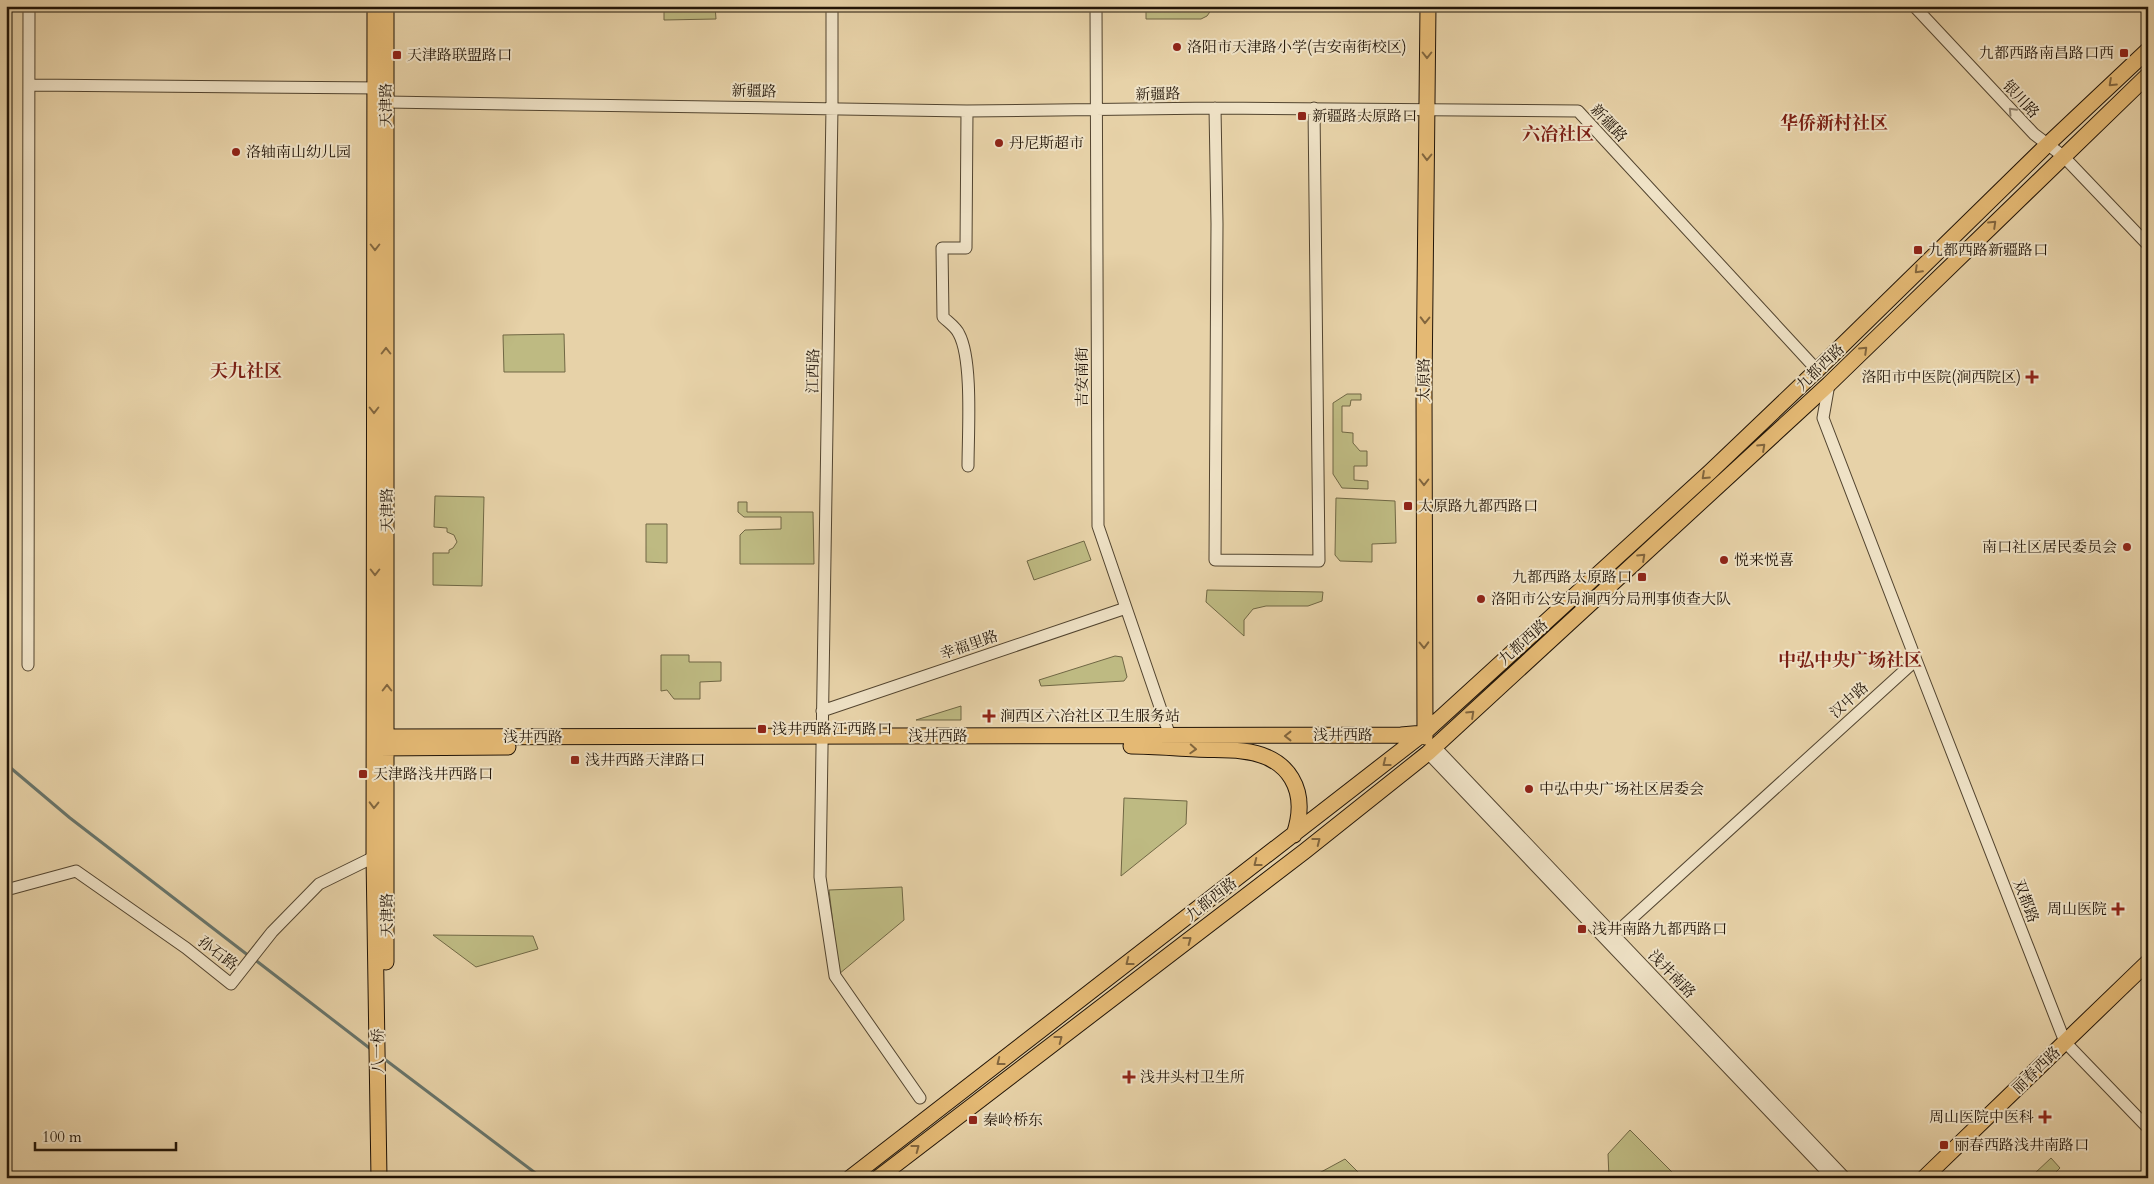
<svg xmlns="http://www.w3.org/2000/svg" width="2154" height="1184" viewBox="0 0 2154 1184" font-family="Cardo,'Noto Serif SC',serif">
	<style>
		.green { fill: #beba82; stroke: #706744 }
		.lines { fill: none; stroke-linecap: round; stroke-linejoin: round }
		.stream { stroke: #68756b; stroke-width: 3 }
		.minor-casing { stroke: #52442f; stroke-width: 13 }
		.major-casing { stroke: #211407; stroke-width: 17 }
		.minor { stroke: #efe2c6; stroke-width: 11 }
		.major { stroke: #e4b974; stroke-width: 15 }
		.oneway { stroke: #82663e }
		.oneway2 { stroke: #928570 }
		.poi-dot { fill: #8f2418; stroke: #efe2c6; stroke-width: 2 }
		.labels { text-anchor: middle; stroke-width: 4; stroke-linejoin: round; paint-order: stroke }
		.poi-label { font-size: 15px; fill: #211407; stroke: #efe2c6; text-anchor: start }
		.street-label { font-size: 15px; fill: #211407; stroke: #efe2c6 }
		.quarter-label { font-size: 18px; font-weight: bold; fill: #7a1f14; stroke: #efe2c6 }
	</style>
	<rect width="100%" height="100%" fill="#e7d2a8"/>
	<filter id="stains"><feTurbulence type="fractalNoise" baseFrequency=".004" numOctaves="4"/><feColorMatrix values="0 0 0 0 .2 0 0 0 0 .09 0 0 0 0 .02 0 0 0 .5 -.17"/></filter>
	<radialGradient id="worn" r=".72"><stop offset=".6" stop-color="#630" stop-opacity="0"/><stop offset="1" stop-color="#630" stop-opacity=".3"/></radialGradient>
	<!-- green -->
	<path class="green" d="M664 6H715L716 19 664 20Z
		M1146 6H1214L1207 16 1201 19H1146Z
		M564 334 565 372H504L503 335Z
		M1347 394H1361V400H1351L1350 406H1342V432L1353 433V443L1360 451H1367V466H1354V480L1368 481V489L1342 488 1333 474V403Z
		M435 496 484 497 482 586 433 585V553H449V550L453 548 457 542 454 535 447 532V528L434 527Z
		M1336 498 1395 501 1396 543 1372 544V562L1340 561 1335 555Z
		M738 502H747V512H813L814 564H740V535L745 530 781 529V517H744L738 512Z
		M646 524H667V563L646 562Z
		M1084 541 1091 560 1034 580 1027 561Z
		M1207 590 1323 592 1322 601 1308 606H1266L1253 609 1244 620V636L1206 602Z
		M661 655H689V662H721V681L700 682V699H674L667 690 661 691Z
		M1115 656 1122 657 1127 677 1124 681 1041 686 1039 680Z
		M961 706V720H916Z
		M1124 798 1187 801 1186 824 1121 876Z
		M902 887 904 920 839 974 829 890Z
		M433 935 533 936 538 949 476 967Z
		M1630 1130 1678 1178H1609L1608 1154Z
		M2051 1158 2060 1168 2050 1178H2038L2034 1174Z
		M1345 1159 1364 1178H1310Z"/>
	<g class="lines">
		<!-- stream -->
		<path class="stream" d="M6 764 70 818 249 956
			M254 959 372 1050
			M383 1058 542 1178"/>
		<!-- minor casing -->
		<g class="minor-casing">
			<path id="minor" d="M832 6V107L820 877 835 976 920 1098
				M1096 6 1098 526 1170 736
				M1914 6 2034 134 2063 156 2148 245
				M29 85 382 88
				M386 102 967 111 1215 108 1578 111 1817 370
				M1215 108 1217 224 1215 560 1319 561 1314 108
				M967 111 966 248H942L943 317C948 322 956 327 959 334 973 360 968 434 968 466
				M1916 660 2065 1042 2148 1128
				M28 665 29 6
				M822 711 1126 608
				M1435 747 1845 1178
				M1428 753 1833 1178
				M6 890 76 871 186 948 231 984 272 932 319 884 374 857H380
				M1608 940 1916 660 1823 418 1829 384"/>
		</g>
		<!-- major casing -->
		<g class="major-casing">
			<path id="major" d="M375 6 374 857 379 1178
				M386 6V962
				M378 737 1401 735 1424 733
				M1425 737 1424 388 1428 6
				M1131 746C1152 746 1174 748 1196 749 1211 750 1226 749 1242 751 1290 756 1309 791 1294 835
				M378 748 508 747
				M850 1178 1424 733 1710 472 1817 370 2047 145 2148 50
				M878 1178 1305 851 1428 753 1829 384 2148 75
				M1924 1178 2148 962"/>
		</g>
		<!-- minor -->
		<use href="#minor" class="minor"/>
		<!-- major -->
		<use href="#major" class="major"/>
	</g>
	<!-- one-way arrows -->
	<defs><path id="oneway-chevron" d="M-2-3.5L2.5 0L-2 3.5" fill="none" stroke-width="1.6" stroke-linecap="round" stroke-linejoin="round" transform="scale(1.25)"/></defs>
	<g class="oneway">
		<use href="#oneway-chevron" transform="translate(1427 55) rotate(90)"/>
		<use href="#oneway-chevron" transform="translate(2112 83) rotate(137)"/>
		<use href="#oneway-chevron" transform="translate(1427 157) rotate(91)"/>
		<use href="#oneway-chevron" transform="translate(1993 224) rotate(-44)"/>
		<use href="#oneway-chevron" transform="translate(375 247) rotate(90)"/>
		<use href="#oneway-chevron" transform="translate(1918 270) rotate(135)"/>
		<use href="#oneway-chevron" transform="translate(1425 320) rotate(91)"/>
		<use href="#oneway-chevron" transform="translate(1864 350) rotate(-44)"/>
		<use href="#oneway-chevron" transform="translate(386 351) rotate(-90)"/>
		<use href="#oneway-chevron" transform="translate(374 410) rotate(90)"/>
		<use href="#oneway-chevron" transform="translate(1762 447) rotate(-43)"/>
		<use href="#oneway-chevron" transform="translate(1705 476) rotate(137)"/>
		<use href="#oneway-chevron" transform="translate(1424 482) rotate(90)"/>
		<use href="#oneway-chevron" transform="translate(1642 557) rotate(-43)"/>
		<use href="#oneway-chevron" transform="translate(375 572) rotate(90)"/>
		<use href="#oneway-chevron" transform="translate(1424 645) rotate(89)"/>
		<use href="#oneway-chevron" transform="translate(387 688) rotate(-90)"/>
		<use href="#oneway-chevron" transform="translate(1471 714) rotate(-43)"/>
		<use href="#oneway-chevron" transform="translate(1288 736) rotate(180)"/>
		<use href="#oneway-chevron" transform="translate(1193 749) rotate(3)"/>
		<use href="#oneway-chevron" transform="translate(1386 763) rotate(142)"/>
		<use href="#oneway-chevron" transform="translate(374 805) rotate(91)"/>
		<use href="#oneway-chevron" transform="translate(1317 841) rotate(-38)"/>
		<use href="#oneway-chevron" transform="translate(1257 863) rotate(142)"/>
		<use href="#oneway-chevron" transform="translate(1188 940) rotate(-37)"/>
		<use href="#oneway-chevron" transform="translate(1129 962) rotate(142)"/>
		<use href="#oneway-chevron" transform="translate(1059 1039) rotate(-37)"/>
		<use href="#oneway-chevron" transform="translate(1000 1062) rotate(142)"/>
		<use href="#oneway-chevron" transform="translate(916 1148) rotate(-37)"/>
	</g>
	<use class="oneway2" href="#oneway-chevron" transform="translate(2012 111) rotate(-133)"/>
	<!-- markers -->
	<g class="poi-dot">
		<circle cx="1177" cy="47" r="5"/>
		<rect x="2119" y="48" width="10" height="10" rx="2.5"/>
		<rect x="392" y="50" width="10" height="10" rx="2.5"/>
		<rect x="1297" y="111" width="10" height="10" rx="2.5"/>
		<circle cx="999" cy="143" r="5"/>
		<circle cx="236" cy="152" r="5"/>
		<rect x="1913" y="245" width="10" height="10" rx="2.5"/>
		<path d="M2029.5 369.5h5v5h5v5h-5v5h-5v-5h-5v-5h5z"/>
		<rect x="1403" y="501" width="10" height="10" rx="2.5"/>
		<circle cx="2127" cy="547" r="5"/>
		<circle cx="1724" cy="560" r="5"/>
		<rect x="1637" y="572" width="10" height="10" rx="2.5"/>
		<circle cx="1481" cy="599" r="5"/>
		<path d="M986.5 708.5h5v5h5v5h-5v5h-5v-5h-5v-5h5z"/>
		<rect x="757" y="724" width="10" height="10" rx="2.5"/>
		<rect x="570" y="755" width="10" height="10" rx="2.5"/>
		<rect x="358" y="769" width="10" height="10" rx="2.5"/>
		<circle cx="1529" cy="789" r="5"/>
		<path d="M2115.5 901.5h5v5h5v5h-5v5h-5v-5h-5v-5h5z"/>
		<rect x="1577" y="924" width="10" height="10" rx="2.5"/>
		<path d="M1126.5 1069.5h5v5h5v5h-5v5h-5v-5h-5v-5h5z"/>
		<path d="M2042.5 1109.5h5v5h5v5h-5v5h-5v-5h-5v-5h5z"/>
		<rect x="968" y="1115" width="10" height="10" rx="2.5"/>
		<rect x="1939" y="1140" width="10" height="10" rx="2.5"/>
	</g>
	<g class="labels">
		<!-- poi labels -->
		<g class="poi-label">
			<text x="1187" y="52">洛阳市天津路小学(吉安南街校区)</text>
			<text x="2114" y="58" text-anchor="end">九都西路南昌路口西</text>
			<text x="407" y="60">天津路联盟路口</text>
			<text x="1312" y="121">新疆路太原路口</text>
			<text x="1009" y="148">丹尼斯超市</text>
			<text x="246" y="157">洛轴南山幼儿园</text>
			<text x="1928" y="255">九都西路新疆路口</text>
			<text x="2021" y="382" text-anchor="end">洛阳市中医院(涧西院区)</text>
			<text x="1418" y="511">太原路九都西路口</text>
			<text x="2117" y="552" text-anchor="end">南口社区居民委员会</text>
			<text x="1734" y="565">悦来悦喜</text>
			<text x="1632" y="582" text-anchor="end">九都西路太原路口</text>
			<text x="1491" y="604">洛阳市公安局涧西分局刑事侦查大队</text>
			<text x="1000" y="721">涧西区六冶社区卫生服务站</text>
			<text x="772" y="734">浅井西路江西路口</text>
			<text x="585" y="765">浅井西路天津路口</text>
			<text x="373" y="779">天津路浅井西路口</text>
			<text x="1539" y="794">中弘中央广场社区居委会</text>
			<text x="2107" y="914" text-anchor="end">周山医院</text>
			<text x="1592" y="934">浅井南路九都西路口</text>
			<text x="1140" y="1082">浅井头村卫生所</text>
			<text x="2034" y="1122" text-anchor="end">周山医院中医科</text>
			<text x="983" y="1125">秦岭桥东</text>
			<text x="1954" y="1150">丽春西路浅井南路口</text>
		</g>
		<!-- street labels -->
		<g class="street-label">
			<text transform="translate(754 91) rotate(1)" y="5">新疆路</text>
			<text transform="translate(1158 94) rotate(-1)" y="5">新疆路</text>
			<text transform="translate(2021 99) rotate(47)" y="5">银川路</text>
			<text transform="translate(386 105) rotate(-90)" y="5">天津路</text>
			<text transform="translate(1609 123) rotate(47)" y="5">新疆路</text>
			<text transform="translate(1820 367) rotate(-44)" y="5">九都西路</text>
			<text transform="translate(813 371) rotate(-89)" y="5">江西路</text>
			<text transform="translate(1082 377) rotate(-90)" y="5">吉安南街</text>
			<text transform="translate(1424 380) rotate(-90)" y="5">太原路</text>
			<text transform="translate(387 510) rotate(-90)" y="5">天津路</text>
			<text transform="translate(1523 642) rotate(-42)" y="5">九都西路</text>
			<text transform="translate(969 645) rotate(-19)" y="5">幸福里路</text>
			<text transform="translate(1849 700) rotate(-42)" y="5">汉中路</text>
			<text x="1343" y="740">浅井西路</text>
			<text x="938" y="741">浅井西路</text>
			<text x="533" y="742">浅井西路</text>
			<text transform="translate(1211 899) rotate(-38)" y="5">九都西路</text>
			<text transform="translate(2026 901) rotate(69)" y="5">双都路</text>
			<text transform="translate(387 915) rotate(-90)" y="5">天津路</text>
			<text transform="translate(218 953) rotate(37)" y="5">孙石路</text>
			<text transform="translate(1672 974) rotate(46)" y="5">浅井南路</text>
			<text transform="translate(378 1051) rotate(-90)" y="5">八一桥</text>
			<text transform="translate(2036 1070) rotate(-44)" y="5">丽春西路</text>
		</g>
		<!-- quarter labels -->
		<g class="quarter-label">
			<text x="1834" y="129">华侨新村社区</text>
			<text x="1558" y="140">六冶社区</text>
			<text x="246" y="377">天九社区</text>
			<text x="1850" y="666">中弘中央广场社区</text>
		</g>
	</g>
	<!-- margin -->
	<rect width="2154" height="1184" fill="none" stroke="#e7d2a8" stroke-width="25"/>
	<rect x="8" y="8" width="2139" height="1169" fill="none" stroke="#211407" stroke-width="2.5"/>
	<rect x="12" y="12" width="2129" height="1159" fill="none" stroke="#211407"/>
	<!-- scale -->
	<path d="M35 1142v8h141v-8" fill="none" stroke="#211407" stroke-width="2.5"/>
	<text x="42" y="1142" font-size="15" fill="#211407" stroke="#efe2c6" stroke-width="4" paint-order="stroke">100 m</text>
	<rect width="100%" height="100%" filter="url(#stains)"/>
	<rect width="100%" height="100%" fill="url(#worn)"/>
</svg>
